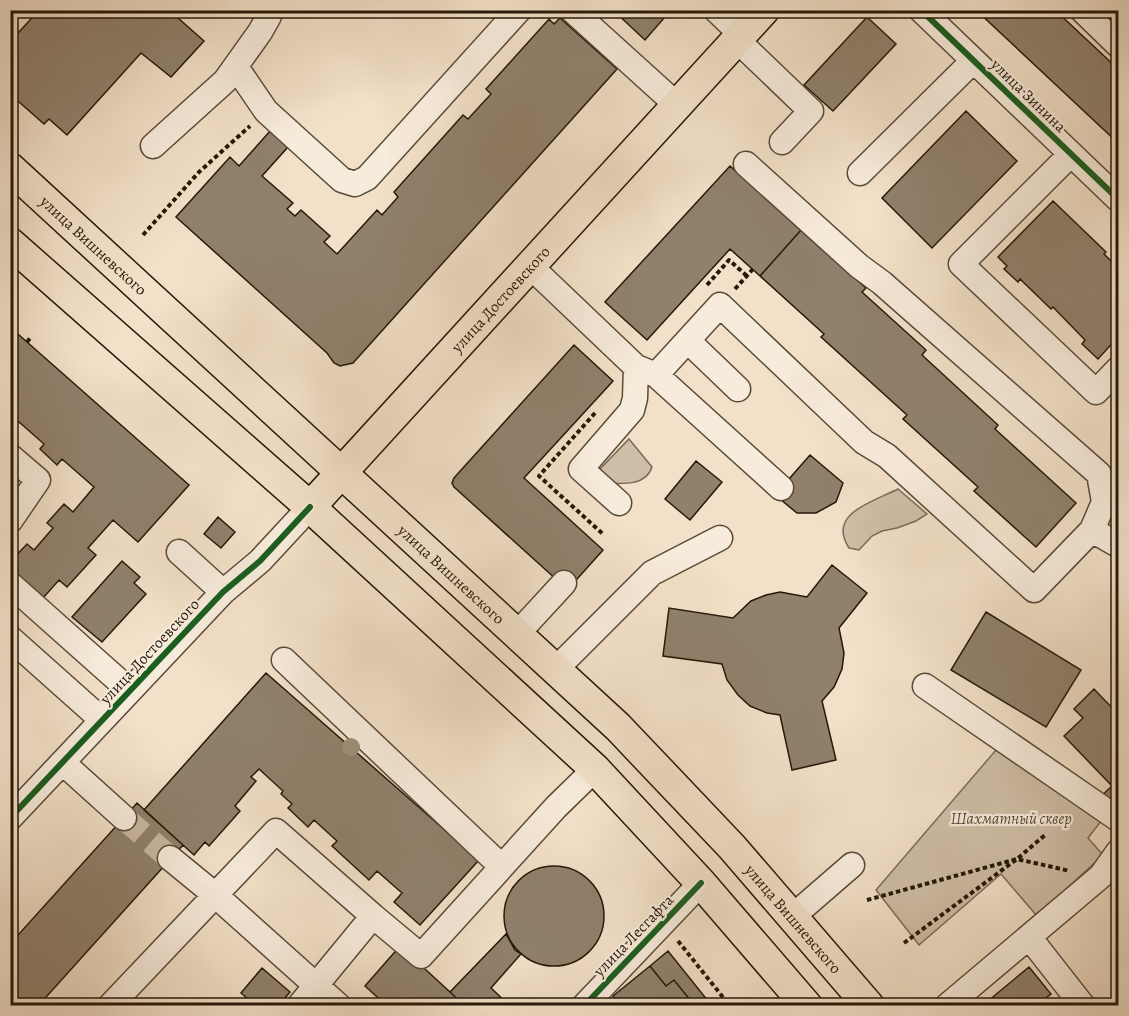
<svg xmlns="http://www.w3.org/2000/svg" width="1129" height="1016" viewBox="0 0 1129 1016" font-family="Alegreya,serif">
	<style>
		.green { fill: #cfbea7; stroke: #7a6b58; stroke-width: 1.5 }
		.building { fill: #90806c; stroke: #261808; stroke-width: 1.5 }
		.lines { fill: none; stroke-linecap: round; stroke-linejoin: round }
		.minor-tunnel { stroke: #c9b8a2; stroke-width: 24; stroke-dasharray: 24 12; stroke-linecap: butt }
		.minor-casing { stroke: #594a38; stroke-width: 27 }
		.major-casing { stroke: #261808; stroke-width: 33 }
		.path { stroke: #261808; stroke-width: 4; stroke-dasharray: 4.5 3; stroke-linecap: butt }
		.minor { stroke: #f7ebdb; stroke-width: 24 }
		.major { stroke: #f2e0c8; stroke-width: 30 }
		.cycleway-casing { stroke: #f7ebdb; stroke-width: 10 }
		.cycleway { stroke: #1b5e20; stroke-width: 6 }
		.tree { fill: #9e8e79 }
		.labels { text-anchor: middle; stroke-width: 4.5; stroke-linejoin: round; paint-order: stroke }
		.street-label { font-size: 16px; fill: #261808; stroke: #f7ebdb }
		.park-label { font-size: 16px; font-style: italic; fill: #594a38; stroke: #f7ebdb }
	</style>
	<rect width="100%" height="100%" fill="#f2e0c8"/>
	<filter id="stains"><feTurbulence type="fractalNoise" baseFrequency=".00333" numOctaves="4"/><feColorMatrix values="0 0 0 0 .2 0 0 0 0 .09 0 0 0 0 .02 0 0 0 .5 -.17"/></filter>
	<radialGradient id="worn" r=".72"><stop offset=".6" stop-color="#630" stop-opacity="0"/><stop offset="1" stop-color="#630" stop-opacity=".3"/></radialGradient>
	<!-- green -->
	<path class="green" d="M629 439 652 467C646 486 622 484 606 483L600 469Z
		M898 489 927 514 916 521 897 528 882 531 872 536 859 550 849 548C826 513 875 501 898 489Z
		M1002 743 1105 816 1088 838 1103 855 1037 916 1001 874 919 945 876 890Z"/>
	<!-- building -->
	<path class="building" d="M39 10H169L204 41 171 77 141 53 67 135 49 119 44 124 10 94V42Z
		M613 10H671L645 40Z
		M976 10H1055L1118 69V143Z
		M867 17 896 44 833 111 804 85Z
		M560 18 617 69 353 363 340 366 334 363 327 353 176 217 230 157 239 166 270 131 288 147 262 176 293 203 287 209 295 216 301 210 330 236 324 242 337 254 377 210 382 215 398 197 394 192 463 115 468 119 491 94 486 89 549 19 554 24Z
		M966 111 1017 161 932 248 882 198Z
		M730 166 801 230 760 276 730 249 647 340 605 302Z
		M1053 201 1106 252 1104 254 1118 268V337L1098 359 1082 344 1085 340 1053 307 1051 309 1020 279 1018 282 1004 269 1007 266 998 257Z
		M801 230 866 288 862 292 926 350 922 355 998 425 995 429 1076 503 1036 547 974 491 978 487 903 419 907 415 821 337 824 334 760 276Z
		M10 327 189 485 138 542 113 520 88 548 96 555 67 587 59 580 43 598 10 569V562L27 544 34 550 53 528 47 523 64 504 73 512 94 487 62 459 57 465 40 449 44 444 19 422 13 428 10 426Z
		M574 345 613 381 524 478 603 550 569 588 558 581 454 487 452 483 454 478Z
		M810 455 843 483 836 502 816 513H797L775 495Z
		M696 461 722 482 690 520 665 499Z
		M218 517 235 532 221 548 204 534Z
		M122 561 140 577 134 583 146 594 102 642 72 617Z
		M832 565 867 593 839 628 844 653 842 669 834 687 822 701 836 760 792 770 780 715 767 713 750 706 738 695 727 680 722 664 663 656 669 608 733 618 751 601 766 595 780 592 807 597Z
		M986 612 1081 670 1046 727 951 670Z
		M266 673 479 860 420 925 394 902 402 893 377 871 369 880 332 846 337 841 314 820 308 827 288 808 292 804 281 794 283 791 259 769 251 777 256 781 235 806 240 811 209 846 205 842 194 855 144 810Z
		M1094 689 1118 714V806L1101 796 1112 786 1064 736 1083 718 1074 709Z
		M137 803 183 845 38 1006H10V944Z
		M504 916a50 50 0 1 1 100 0a50 50 0 1 1-100 0Z
		M506 934 515 950 521 954 491 988 510 1006H465L450 992Z
		M400 946 450 992 465 1006H387L365 986Z
		M668 951 712 1006H695L674 980 666 986 650 966Z
		M650 966 666 986 674 980 695 1006H621L613 996Z
		M1029 967 1051 994 1043 1000 1047 1006H982Z
		M262 968 290 992 278 1006H256L241 993Z"/>
	<g class="lines">
		<!-- minor-tunnel -->
		<path class="minor-tunnel" d="M124 818 170 858"/>
		<!-- minor casing -->
		<g class="minor-casing">
			<path id="minor" d="M572 10 677 105
				M716 10 742 35
				M921 10 1118 199
				M1082 10 1118 45
				M737 40 811 111 782 142
				M236 67 266 111 342 180 355 184 367 178 519 10
				M153 146 225 81 260 32 269 16V10
				M1071 154 961 264 1096 392 1118 369
				M746 164 859 266 882 283 1099 474 1104 502 1092 530 1118 545
				M860 173 973 61
				M530 266 636 367 635 398 632 410 581 469 619 503
				M688 341 738 389
				M636 367 656 375 720 305 864 442 887 456 1034 590 1092 530
				M656 375 781 488
				M10 456 38 480 10 521
				M179 552 223 592
				M10 584 129 690
				M517 634 564 583
				M10 638 102 720
				M284 660 501 866
				M556 669 652 573 720 538
				M925 686 1118 819
				M63 763 124 818
				M10 818 223 592 260 561 310 507
				M170 858 214 894 339 1006
				M792 917 852 865
				M1029 937 1083 1006
				M110 1006 276 831 373 916
				M299 1006 373 916 421 956 556 807 595 769
				M584 1006 701 883
				M947 1006 1101 876 1118 852"/>
		</g>
		<!-- major casing -->
		<g class="major-casing">
			<g id="major">
				<path id="s1" d="M10 168 618 727 732 847 869 1006"/>
				<path d="M10 243 310 507 595 769 701 883 807 1006"/>
				<path id="s2" d="M310 507 764 10"/>
			</g>
		</g>
		<!-- path -->
		<path class="path" d="M143 235 199 172 250 126
			M707 285 729 260 747 276
			M735 289 753 269
			M27 342 31 337
			M595 413 539 476 603 534
			M867 900 1017 859 1070 871
			M678 941 730 1006
			M904 943 1017 859 1045 835"/>
		<!-- minor -->
		<use href="#minor" class="minor"/>
		<!-- major -->
		<use href="#major" class="major"/>
		<!-- cycleway casing -->
		<g class="cycleway-casing">
			<path id="cycleway" d="M921 10 1118 199
				M10 818 223 592 260 561 310 507
				M584 1006 701 883"/>
		</g>
		<!-- cycleway -->
		<use href="#cycleway" class="cycleway"/>
	</g>
	<!-- trees -->
	<circle class="tree" cx="351" cy="747" r="9"/>
	<g class="labels">
		<!-- street labels -->
		<g class="street-label">
			<text transform="translate(1029 95) rotate(44)" y="6">улица Зинина</text>
			<text dy="6" stroke="none"><textPath href="#s1" startOffset="114">улица Вишневского</textPath></text>
			<text dy="6" stroke="none"><textPath href="#s2" startOffset="282">улица Достоевского</textPath></text>
			<text dy="6" stroke="none"><textPath href="#s1" startOffset="600">улица Вишневского</textPath></text>
			<text transform="translate(149 651) rotate(-47)" y="6">улица Достоевского</text>
			<text dy="6" stroke="none"><textPath href="#s1" startOffset="1086">улица Вишневского</textPath></text>
			<text transform="translate(633 935) rotate(-46)" y="6">улица Лесгафта</text>
		</g>
		<!-- park labels -->
		<g class="park-label">
			<text x="1011" y="824">Шахматный сквер</text>
		</g>
	</g>
	<!-- margin -->
	<rect width="1129" height="1016" fill="none" stroke="#f2e0c8" stroke-width="36"/>
	<rect x="12" y="12" width="1105" height="992" fill="none" stroke="#261808" stroke-width="3"/>
	<rect x="18" y="18" width="1093" height="980" fill="none" stroke="#261808" stroke-width="1.5"/>
	<rect width="100%" height="100%" filter="url(#stains)"/>
	<rect width="100%" height="100%" fill="url(#worn)"/>
</svg>
